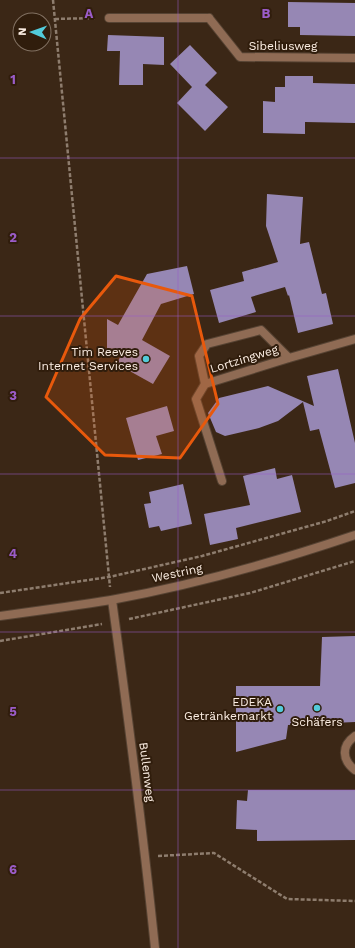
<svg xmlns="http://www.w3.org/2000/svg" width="355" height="948" viewBox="0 0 355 948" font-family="'Work Sans',sans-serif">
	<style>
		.building { fill: #9687b4 }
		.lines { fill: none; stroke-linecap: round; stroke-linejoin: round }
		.service-casing { stroke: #564333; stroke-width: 10 }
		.minor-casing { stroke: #564333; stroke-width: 10 }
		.tertiary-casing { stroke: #564333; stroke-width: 10 }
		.path { stroke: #8e7d6e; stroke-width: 2.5; stroke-dasharray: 4 2; stroke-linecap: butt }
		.service { stroke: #8f6b54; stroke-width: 8 }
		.minor { stroke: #8f6b54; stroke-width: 8 }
		.tertiary { stroke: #8f6b54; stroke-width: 8 }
		.marked { fill: #e8590c; fill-opacity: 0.2; stroke: #e8590c; stroke-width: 3; stroke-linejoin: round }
		.grid { fill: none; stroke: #9b5cc8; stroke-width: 1; stroke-opacity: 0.55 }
		.poi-dot { fill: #52cbda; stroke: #301d0c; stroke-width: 1.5 }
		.labels { text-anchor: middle; stroke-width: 4; stroke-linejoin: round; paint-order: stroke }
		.street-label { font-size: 12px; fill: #fceee3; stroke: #301d0c }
		.poi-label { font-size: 12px; fill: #fceee3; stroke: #301d0c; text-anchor: end }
		.grid-label { font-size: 13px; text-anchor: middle; font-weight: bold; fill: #9b5cc8; stroke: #301d0c; stroke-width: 4; stroke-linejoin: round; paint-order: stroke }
	</style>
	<rect width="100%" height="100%" fill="#3b2716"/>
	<!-- building -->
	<path class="building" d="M288 2 355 3V36L300 35V27H288Z
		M108 35 164 37V65L143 64V85H119L120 51H107Z
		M190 45 217 73 205 85 228 107 205 131 177 103 192 87 170 64Z
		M285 76H313V83L355 84V123L305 122V134L263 133V101L275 102V87H285Z
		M267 194 303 197 300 244 309 242 322 294 326 293 333 324 298 333 289 295 288 296 285 287 251 297 256 312 219 323 210 290 244 281 242 272 278 262 266 226Z
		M187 266 194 294 161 304 142 340 170 356 153 384 117 364 123 350 107 348V319L118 325 147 274Z
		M338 369 355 443V483L335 488 319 429 310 431 303 402 278 421 259 428 225 436 216 432 208 413 219 398 268 386 314 406 307 376Z
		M167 406 174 431 156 436 162 454 138 460 126 418Z
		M275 468 277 479 292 475 301 512 236 528 238 539 210 545 204 514 250 505 243 476Z
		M183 484 192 524 161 531 159 526 149 528 144 504 151 503 149 492Z
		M355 636V722L288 725 286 739 236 752V686H320L322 637Z
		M248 790H355V840L257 841V830L236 829 237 800 247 801Z"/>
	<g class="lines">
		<!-- service casing -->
		<g class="service-casing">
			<path id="service" d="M109 18H209
				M205 384 196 399 222 481"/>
		</g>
		<!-- minor casing -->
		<g class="minor-casing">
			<path id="minor" d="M209 18 240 57 355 58
				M289 358 261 330 207 344 199 356 205 384 289 358 355 339
				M112 600C128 716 143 831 155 948
				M355 736C341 746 342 760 355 770"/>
		</g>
		<!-- tertiary casing -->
		<g class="tertiary-casing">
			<path id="tertiary" d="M0 616C37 611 74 606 111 600 194 585 275 562 355 535"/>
		</g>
		<!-- path -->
		<path class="path" d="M53 0 110 587
			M55 19 95 18
			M0 593 109 577 202 556 327 521 355 511
			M129 619 250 593 355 561
			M0 641 102 624
			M158 856 214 853 287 899 355 901"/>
		<!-- service -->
		<use href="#service" class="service"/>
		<!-- minor -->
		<use href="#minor" class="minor"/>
		<!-- tertiary -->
		<use href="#tertiary" class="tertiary"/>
	</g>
	<!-- marked area -->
	<path class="marked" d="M116 276 192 296 218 404 180 458 105 455 46 397 80 319Z"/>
	<!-- grid -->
	<path class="grid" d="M178 0V948M0 158H355M0 316H355M0 474H355M0 632H355M0 790H355"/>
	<!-- markers -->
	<g class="poi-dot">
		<circle cx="146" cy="359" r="4"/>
		<circle cx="317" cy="708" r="4"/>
		<circle cx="280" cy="709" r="4"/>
	</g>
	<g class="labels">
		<!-- street labels -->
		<g class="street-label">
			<text x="283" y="50">Sibeliusweg</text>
			<text transform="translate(244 359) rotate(-17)" y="4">Lortzingweg</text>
			<text transform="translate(177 573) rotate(-12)" y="4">Westring</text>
			<text transform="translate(147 772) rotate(83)" y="4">Bullenweg</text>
		</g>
		<!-- poi labels -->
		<g class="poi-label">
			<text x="138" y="356">Tim Reeves<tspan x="138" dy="14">Internet Services</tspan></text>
			<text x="272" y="706">EDEKA<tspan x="272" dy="14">Getränkemarkt</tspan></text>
			<text x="317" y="726" text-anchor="middle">Schäfers</text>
		</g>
	</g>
	<g class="grid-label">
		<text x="89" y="18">A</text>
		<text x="266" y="18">B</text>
		<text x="13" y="84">1</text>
		<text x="13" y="242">2</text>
		<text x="13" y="400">3</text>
		<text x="13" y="558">4</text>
		<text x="13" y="716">5</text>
		<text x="13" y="874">6</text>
	</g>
	<!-- north arrow -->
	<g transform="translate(32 32) rotate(272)"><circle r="19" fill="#301d0c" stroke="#827162"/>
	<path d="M0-3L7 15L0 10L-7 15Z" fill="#52cbda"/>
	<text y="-6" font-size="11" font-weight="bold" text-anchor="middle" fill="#fceee3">N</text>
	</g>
</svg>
